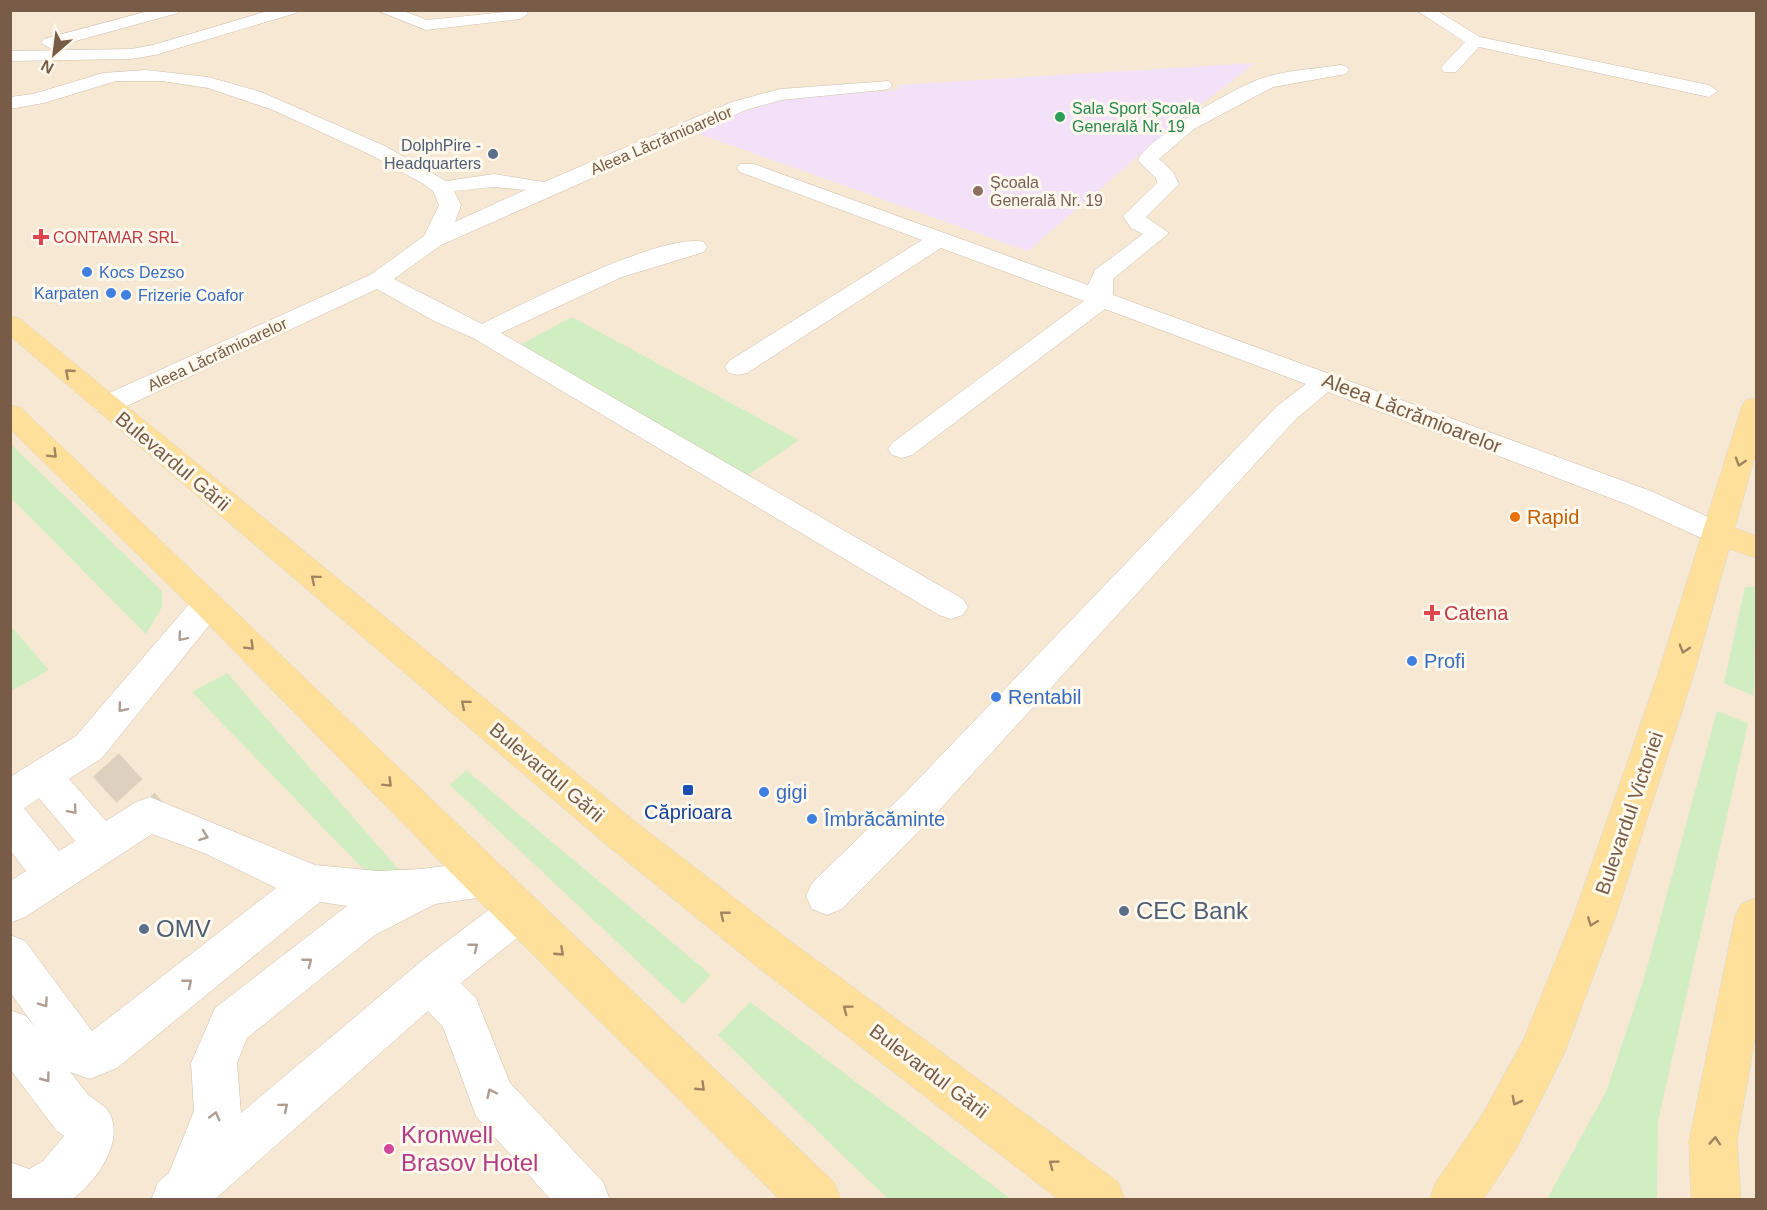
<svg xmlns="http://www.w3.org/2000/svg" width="1767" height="1210" viewBox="0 0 1767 1210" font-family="Arial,sans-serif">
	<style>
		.residential { fill: #f6e8d3 }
		.education { fill: #f3e1fa }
		.green { fill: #d1edc2 }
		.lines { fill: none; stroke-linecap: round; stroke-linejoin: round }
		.minor-tunnel { stroke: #ddd0be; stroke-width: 35; stroke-dasharray: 35 18; stroke-linecap: butt }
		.minor-casing { stroke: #d0bdaa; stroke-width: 1 }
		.major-casing { stroke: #dcd5cf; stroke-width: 1 }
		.minor { fill: #fff; fill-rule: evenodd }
		.major { fill: #ffe09b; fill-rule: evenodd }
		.oneway { stroke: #a18461 }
		.oneway2 { stroke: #af9d91 }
		.leisure-dot { fill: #2e9e5b; stroke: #fff9ed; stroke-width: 2 }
		.service-dot { fill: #5c6f8a; stroke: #fff9ed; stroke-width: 2 }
		.education-dot { fill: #8d6e63; stroke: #fff9ed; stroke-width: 2 }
		.health-dot { fill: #e0444e; stroke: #fff9ed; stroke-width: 2 }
		.shop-dot { fill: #3f7fe0; stroke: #fff9ed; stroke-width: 2 }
		.food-dot { fill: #e8710a; stroke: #fff9ed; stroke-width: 2 }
		.transit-dot { fill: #1a4fb4; stroke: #fff9ed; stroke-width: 2 }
		.hotel-dot { fill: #d1479c; stroke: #fff9ed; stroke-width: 2 }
		.labels { text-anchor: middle; stroke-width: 6; stroke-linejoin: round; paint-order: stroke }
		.far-leisure-label { font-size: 16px; fill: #27864d; stroke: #fff9ed; text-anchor: start }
		.far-street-label { font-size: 16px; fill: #795c48; stroke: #fff9ed }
		.far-service-label { font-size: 16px; fill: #4e5e75; stroke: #fff9ed; text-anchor: end }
		.far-education-label { font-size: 16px; fill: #785e54; stroke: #fff9ed; text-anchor: start }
		.far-health-label { font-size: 16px; fill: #be3a42; stroke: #fff9ed; text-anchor: start }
		.far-shop-label { font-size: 16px; fill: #366cbe; stroke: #fff9ed; text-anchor: start }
		.street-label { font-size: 20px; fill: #795c48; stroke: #fff9ed }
		.food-label { font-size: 20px; fill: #c56008; stroke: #fff9ed; text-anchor: start }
		.health-label { font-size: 20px; fill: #be3a42; stroke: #fff9ed; text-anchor: start }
		.shop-label { font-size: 20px; fill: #366cbe; stroke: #fff9ed; text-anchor: start }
		.transit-label { font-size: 20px; fill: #164399; stroke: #fff9ed }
		.near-service-label { font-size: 24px; fill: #4e5e75; stroke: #fff9ed; text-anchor: start }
		.near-hotel-label { font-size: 24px; fill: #b23c85; stroke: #fff9ed; text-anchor: start }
	</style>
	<rect width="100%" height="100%" fill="#fef6e5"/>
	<!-- residential -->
	<path class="residential" d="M11 11H1756V1199H11Z"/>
	<!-- education -->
	<path class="education" d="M1255 63 1173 126 1028 251 688 130 795 95 887 91 899 89 898 85Z"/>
	<!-- green -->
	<path class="green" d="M572 317 799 440 745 477 518 346Z
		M11 444 162 591V607L146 634 11 498Z
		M1745 587H1756L1754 696 1724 683Z
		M10 625 49 670 11 691H10Z
		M227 673 401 872 365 871 192 692Z
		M1717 711 1748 723 1658 1121 1657 1199H1547L1606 1092 1643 982Z
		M466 770 711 975 683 1004 450 785Z
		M750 1002 1011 1199H888L718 1035Z"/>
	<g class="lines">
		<!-- minor-tunnel -->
		<path class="minor-tunnel" d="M106 765 150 814"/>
		<!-- minor casing -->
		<g class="minor-casing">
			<path id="minor" d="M152 10H180L178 13 50 48 41 43 44 39Z
				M271 10H298L296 13 155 55 131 59 10 61V51L131 49 153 45Z
				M376 10H401L427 20 526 10 528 14 520 19 426 30Z
				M1416 10H1436L1480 37 1709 85 1718 91 1709 97 1479 47 1456 72H1444L1441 68 1444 64 1465 42Z
				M1340 65 1346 66 1349 70 1346 74 1273 87 1194 129 1159 159 1173 172 1179 184 1146 217 1169 233 1113 279V295L1651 491 1730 527 1734 534 1730 541 1719 544 1708 541 1629 505 1328 392 1296 419 933 817 842 909 827 915 812 909 806 896 812 883 905 793 1276 407 1306 384 1105 309 912 455 902 458 892 455 888 449 892 443 1084 301 941 248 747 373 738 375 729 373 725 367 729 361 922 240 740 172 737 168 740 164H754L1088 285 1095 270 1143 234 1131 228 1123 216 1157 183 1156 178 1138 161C1144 139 1239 85 1263 78 1287 70 1315 69 1340 65Z
				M146 70 208 77 261 92 385 146 446 181 494 174 544 182 732 102 780 89 889 81 892 85 889 89 883 90 781 100 746 110 441 245 394 279 482 324C524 303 663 232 704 242L707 247 704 252 622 277 501 333 963 599 968 607 963 615 951 619 939 615 473 338 434 321 377 289 116 411 106 413 96 411 92 405 96 399 370 275 424 236 439 205 433 191 422 183 371 155 273 110 208 88 162 81H116L44 103 10 109V97L33 94 103 73ZM494 187 525 190 455 222 461 205 454 191Z
				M208 592 220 596 224 604 220 612 102 758 69 779 106 821 136 802 150 797 315 865 378 871 421 869 484 861 498 866 504 879 498 892 484 897 435 904 375 935 247 1038 237 1063 241 1113 425 958 503 899 518 893 533 899 539 912 533 925 461 983 476 998 510 1083 603 1182 610 1200H551L476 1116 443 1027 428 1011 214 1200H151L158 1182 169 1173 194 1111 191 1063 215 1008 347 906 320 902 117 1068 90 1079 70 1072C77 1080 83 1090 91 1097 95 1101 102 1104 106 1108 129 1137 96 1183 71 1200H10V1162L29 1169 43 1161 64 1136 56 1130 10 1069V1010L26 1016 37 1030 10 992V935L25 941 92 1031 276 888 204 853 152 834 25 917 10 923V881L26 871 10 850V777L76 736 196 596ZM39 798 75 841 59 851 24 808Z"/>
		</g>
		<!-- major casing -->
		<g class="major-casing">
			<path id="major" d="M10 316 19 318 637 823 785 937 1118 1182 1125 1200H1059L755 965 609 847 10 336Z
				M1756 398V452L1735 528 1756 536V558L1729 549 1693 677 1616 915 1564 1054 1515 1151 1483 1200H1429L1436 1182 1481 1117 1524 1039 1574 915 1657 677 1742 406 1746 400Z
				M10 405 20 407C292 664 561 925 834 1182L841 1200H780L470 892 196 612 10 429Z
				M1756 898V1032L1737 1141 1741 1200H1691L1689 1141 1735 917 1741 904Z"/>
		</g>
		<!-- minor -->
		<use href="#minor" class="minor"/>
		<!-- major -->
		<use href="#major" class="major"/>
	</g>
	<!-- one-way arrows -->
	<defs><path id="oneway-chevron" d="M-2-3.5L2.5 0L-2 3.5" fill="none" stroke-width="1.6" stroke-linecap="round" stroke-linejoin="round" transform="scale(1.5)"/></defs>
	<g class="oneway">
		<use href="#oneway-chevron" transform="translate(69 373) rotate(-139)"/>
		<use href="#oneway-chevron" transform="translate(53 454) rotate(44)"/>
		<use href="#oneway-chevron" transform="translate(1740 462) rotate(107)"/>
		<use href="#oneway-chevron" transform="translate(315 579) rotate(-140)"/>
		<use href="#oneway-chevron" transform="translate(250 646) rotate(45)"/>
		<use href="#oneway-chevron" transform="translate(1684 649) rotate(107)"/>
		<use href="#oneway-chevron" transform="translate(465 704) rotate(-140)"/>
		<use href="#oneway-chevron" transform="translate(388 783) rotate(45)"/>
		<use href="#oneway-chevron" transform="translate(724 915) rotate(-142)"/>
		<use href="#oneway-chevron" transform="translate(1592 922) rotate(111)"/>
		<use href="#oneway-chevron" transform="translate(560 952) rotate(43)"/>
		<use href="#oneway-chevron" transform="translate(847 1009) rotate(-143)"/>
		<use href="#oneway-chevron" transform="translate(701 1087) rotate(44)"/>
		<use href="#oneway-chevron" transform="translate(1516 1101) rotate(118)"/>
		<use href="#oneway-chevron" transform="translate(1715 1141) rotate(-86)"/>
		<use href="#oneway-chevron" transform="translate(1053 1164) rotate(-143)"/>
	</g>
	<g class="oneway2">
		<use href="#oneway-chevron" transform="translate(182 637) rotate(130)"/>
		<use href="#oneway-chevron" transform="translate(122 708) rotate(130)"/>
		<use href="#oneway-chevron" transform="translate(73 810) rotate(50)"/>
		<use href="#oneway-chevron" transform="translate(204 836) rotate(20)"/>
		<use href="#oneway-chevron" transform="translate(474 947) rotate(-38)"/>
		<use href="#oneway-chevron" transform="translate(308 962) rotate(-38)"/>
		<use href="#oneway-chevron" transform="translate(188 983) rotate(-39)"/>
		<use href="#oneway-chevron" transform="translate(44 1003) rotate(55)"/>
		<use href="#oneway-chevron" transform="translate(46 1078) rotate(53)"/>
		<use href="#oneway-chevron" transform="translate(491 1093) rotate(-115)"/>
		<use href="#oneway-chevron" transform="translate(284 1107) rotate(-40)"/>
		<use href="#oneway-chevron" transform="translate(215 1116) rotate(-75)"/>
	</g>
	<!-- markers -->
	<circle class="leisure-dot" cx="1060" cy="117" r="6"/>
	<g class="service-dot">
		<circle cx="493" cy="154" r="6"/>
		<circle cx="1124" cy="911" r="6"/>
		<circle cx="144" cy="929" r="6"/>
	</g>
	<circle class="education-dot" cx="978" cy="191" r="6"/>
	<g class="health-dot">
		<path d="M38 228h6v6h6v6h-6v6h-6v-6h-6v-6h6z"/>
		<path d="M1429 604h6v6h6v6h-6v6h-6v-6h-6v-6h6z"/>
	</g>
	<g class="shop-dot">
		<circle cx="87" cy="272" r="6"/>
		<circle cx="111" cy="293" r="6"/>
		<circle cx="126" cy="295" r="6"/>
		<circle cx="1412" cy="661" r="6"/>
		<circle cx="996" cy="697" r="6"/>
		<circle cx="764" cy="792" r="6"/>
		<circle cx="812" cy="819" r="6"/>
	</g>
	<circle class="food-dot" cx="1515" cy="517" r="6"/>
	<rect class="transit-dot" x="682" y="784" width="12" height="12" rx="3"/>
	<circle class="hotel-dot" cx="389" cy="1149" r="6"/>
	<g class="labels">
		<!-- far-leisure labels -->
		<g class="far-leisure-label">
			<text x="1072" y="114">Sala Sport Școala<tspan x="1072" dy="18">Generală Nr. 19</tspan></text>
		</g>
		<!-- far-street labels -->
		<g class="far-street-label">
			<text transform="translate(661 140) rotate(-23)" y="6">Aleea Lăcrămioarelor</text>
			<text transform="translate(217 354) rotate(-25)" y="6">Aleea Lăcrămioarelor</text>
		</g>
		<!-- far-service labels -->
		<g class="far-service-label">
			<text x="481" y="151">DolphPire -<tspan x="481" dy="18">Headquarters</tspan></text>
		</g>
		<!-- far-education labels -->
		<g class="far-education-label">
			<text x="990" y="188">Școala<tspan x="990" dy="18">Generală Nr. 19</tspan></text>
		</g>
		<!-- far-health labels -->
		<g class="far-health-label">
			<text x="53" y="243">CONTAMAR SRL</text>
		</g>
		<!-- far-shop labels -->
		<g class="far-shop-label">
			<text x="99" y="278">Kocs Dezso</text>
			<text x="99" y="299" text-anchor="end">Karpaten</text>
			<text x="138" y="301">Frizerie Coafor</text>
		</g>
		<!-- street labels -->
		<g class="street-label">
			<text transform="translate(1412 413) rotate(21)" y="7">Aleea Lăcrămioarelor</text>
			<text transform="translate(173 461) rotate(40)" y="7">Bulevardul Gării</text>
			<text transform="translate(547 772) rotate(40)" y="7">Bulevardul Gării</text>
			<text transform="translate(1629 813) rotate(-71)" y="7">Bulevardul Victoriei</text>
			<text transform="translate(929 1071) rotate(37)" y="7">Bulevardul Gării</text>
		</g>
		<!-- food labels -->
		<g class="food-label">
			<text x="1527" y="524">Rapid</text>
		</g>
		<!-- health labels -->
		<g class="health-label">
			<text x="1444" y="620">Catena</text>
		</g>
		<!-- shop labels -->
		<g class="shop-label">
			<text x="1424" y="668">Profi</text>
			<text x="1008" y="704">Rentabil</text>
			<text x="776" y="799">gigi</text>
			<text x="824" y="826">Îmbrăcăminte</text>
		</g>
		<!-- transit labels -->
		<g class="transit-label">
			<text x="688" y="819">Căprioara</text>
		</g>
		<!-- near-service labels -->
		<g class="near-service-label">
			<text x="1136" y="919">CEC Bank</text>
			<text x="156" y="937">OMV</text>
		</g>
		<!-- near-hotel labels -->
		<g class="near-hotel-label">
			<text x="401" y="1143">Kronwell<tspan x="401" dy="28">Brasov Hotel</tspan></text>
		</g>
	</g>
	<!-- border -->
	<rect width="1767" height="1210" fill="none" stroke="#795c48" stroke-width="24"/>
	<!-- north arrow -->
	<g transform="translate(54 54) rotate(208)" stroke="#fff9ed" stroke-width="4.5" paint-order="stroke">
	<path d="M0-4.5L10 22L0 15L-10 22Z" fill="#795c48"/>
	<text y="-9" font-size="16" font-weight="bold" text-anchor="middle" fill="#795c48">N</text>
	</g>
</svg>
